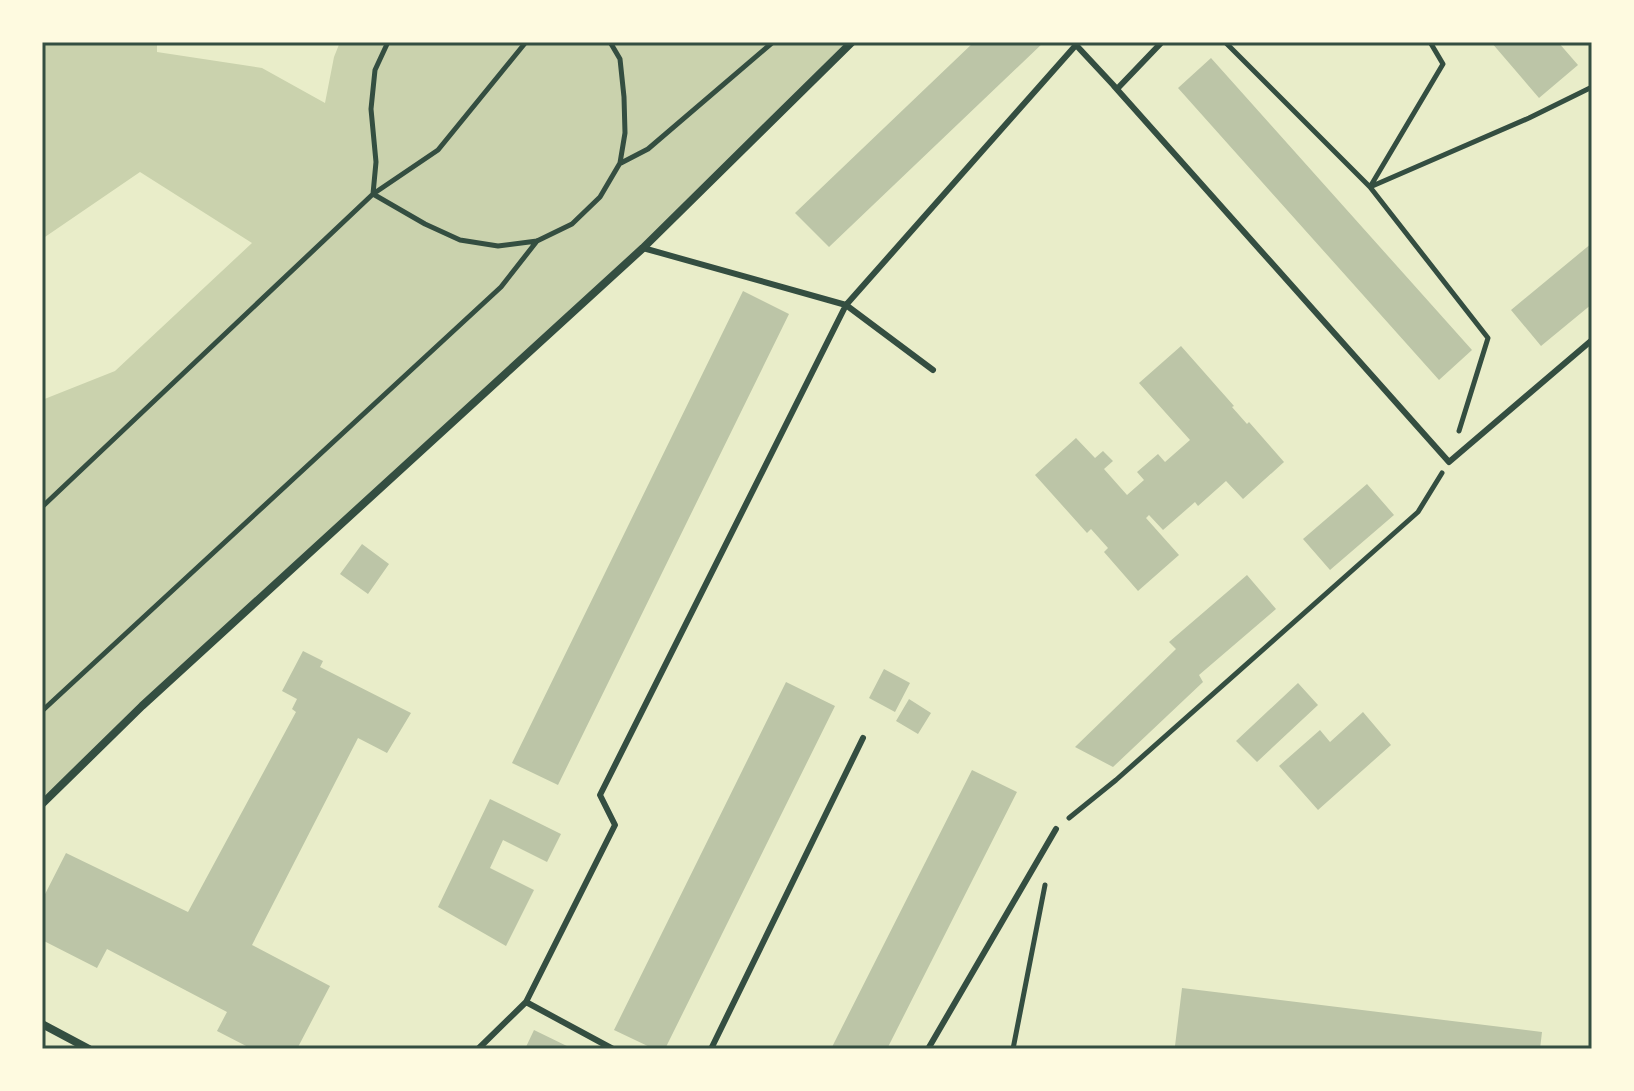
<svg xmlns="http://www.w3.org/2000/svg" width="1634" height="1091" viewBox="0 0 1634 1091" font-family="'Source Sans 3',sans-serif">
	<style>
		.green { fill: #cad2ad }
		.building { fill: #bcc5a7 }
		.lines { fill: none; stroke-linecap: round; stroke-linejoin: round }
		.path { stroke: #344e41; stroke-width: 5 }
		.service { stroke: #344e41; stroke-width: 6 }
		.minor { stroke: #344e41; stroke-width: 8 }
		.neatline { fill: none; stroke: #344e41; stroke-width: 3 }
	</style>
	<rect width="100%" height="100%" fill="#e9edc9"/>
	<!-- green -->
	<path class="green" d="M42 42H157V52L262 68 325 103 334 57 340 42H852L643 248 142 706 42 804V400L115 371 252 243 140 172 42 239Z"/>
	<!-- building -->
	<path class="building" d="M974 42H1044L829 247 795 213Z
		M1491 42H1558L1578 65 1539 98Z
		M1211 58 1472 350 1439 380 1178 88Z
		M1592 243V304L1541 346 1511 310Z
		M743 291 789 314 558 785 512 763Z
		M1181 346 1234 406 1232 407 1247 424 1249 422 1284 462 1243 499 1226 481 1198 506 1195 502 1163 530 1149 515 1146 518 1179 555 1138 591 1104 552 1108 548 1091 529 1087 533 1035 475 1076 438 1095 458 1103 451 1113 461 1104 469 1127 495 1144 480 1137 472 1158 454 1165 462 1190 440 1139 383Z
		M1367 484 1394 515 1330 570 1303 539Z
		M362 544 389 564 368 594 340 574Z
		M1247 575 1276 609 1199 675 1203 682 1113 767 1075 747 1176 649 1169 642Z
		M303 651 323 661 320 667 411 713 387 753 358 738 252 945 330 986 297 1049H252L217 1031 227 1012 107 949 97 968 42 940V900L66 853 188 912 296 712 292 709 297 699 282 691Z
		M884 669 910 683 895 712 869 698Z
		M786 682 835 706 665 1049H654L614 1030Z
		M1298 683 1318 705 1257 762 1236 741Z
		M909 699 931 713 918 734 896 721Z
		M1363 712 1391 745 1318 810 1279 766 1320 730 1330 742Z
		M972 770 1017 792 887 1049H831Z
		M490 799 561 834 547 862 503 840 490 868 534 890 506 946 438 907Z
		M1182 988 1542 1032 1540 1049H1200L1175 1046Z
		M534 1030 573 1049H525Z"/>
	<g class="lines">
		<!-- path -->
		<path class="path" d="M388 42 375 70 371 109 376 162 373 194 425 224 460 240 498 246 537 241 572 224 600 197 620 163 625 133 624 97 620 59 610 42
			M1225 42 1370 187 1529 118 1592 87
			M1430 42 1443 64 1370 187 1488 338 1459 431
			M621 163 648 149 773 42
			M42 507 373 194 438 150 526 42
			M42 711 501 287 537 241
			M1069 818 1116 780 1418 512 1442 473
			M1013 1049 1045 885"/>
		<!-- service -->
		<path class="service" d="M1114 86 1449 462 1592 340
			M643 248 846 305 933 370
			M526 1002 613 1049
			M478 1049 526 1002 615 825 600 795 846 305 1076 45 1117 89 1162 42
			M711 1049 863 738
			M928 1049 1056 829"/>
		<!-- minor -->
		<path class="minor" d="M42 804 142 706 643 248 852 42
			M42 1024 89 1049"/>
	</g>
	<!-- border -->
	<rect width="1634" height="1091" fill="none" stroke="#fefae0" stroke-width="88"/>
	<rect x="44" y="44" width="1546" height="1003" class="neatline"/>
</svg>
